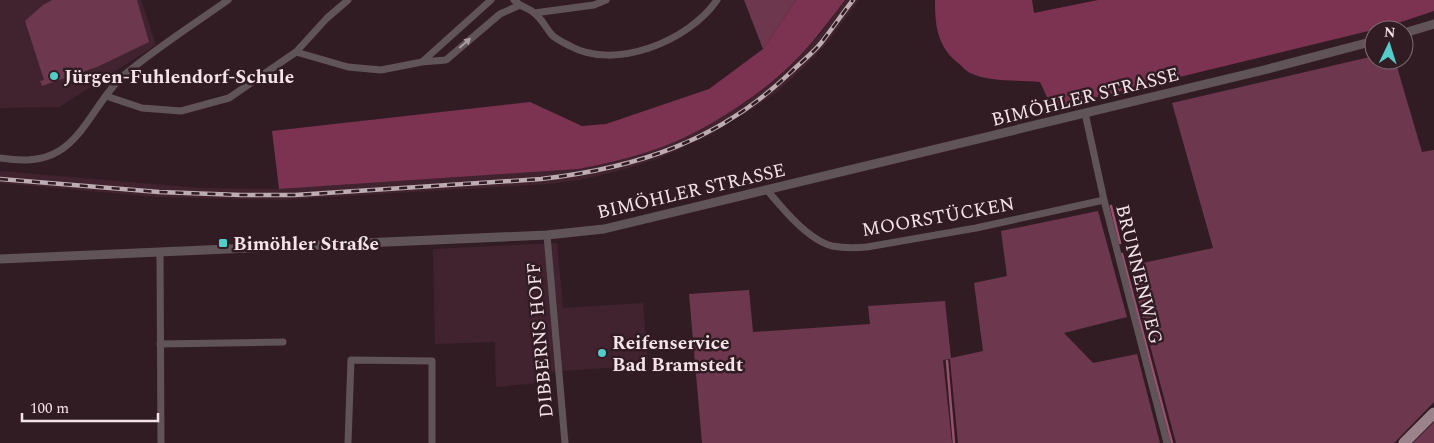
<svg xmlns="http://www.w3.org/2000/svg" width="1434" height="443" viewBox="0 0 1434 443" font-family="Spectral,serif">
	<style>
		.built { fill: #40232e }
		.green { fill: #6d384d }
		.forest { fill: #7b3351 }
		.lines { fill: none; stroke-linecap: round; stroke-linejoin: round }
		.stream { stroke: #9c506e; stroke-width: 2.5 }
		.minor { stroke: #605458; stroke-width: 7 }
		.tertiary { stroke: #605458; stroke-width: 9 }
		.primary { stroke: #9c838b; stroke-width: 11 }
		.rail-casing { stroke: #bdacb2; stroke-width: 4.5 }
		.rail { stroke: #321c24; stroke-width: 2.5; stroke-dasharray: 8; stroke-linecap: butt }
		.oneway { fill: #aa9ca0 }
		.poi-dot { fill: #53cdc9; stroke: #321c24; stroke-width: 2 }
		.labels { text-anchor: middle; stroke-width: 5; stroke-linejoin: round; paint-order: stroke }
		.poi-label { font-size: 19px; font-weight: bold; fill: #f4e4e9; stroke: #321c24; text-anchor: start }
		.street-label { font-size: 19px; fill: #f4e4e9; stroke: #321c24 }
	</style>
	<rect width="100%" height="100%" fill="#321c24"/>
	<!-- built -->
	<path class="built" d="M0 0H141L156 45 59 107 0 108Z
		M845 0H859L828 42 805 66 777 92 747 112 708 136 660 158 618 171 580 180 549 184 280 200 156 197 0 183V171L199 188 279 189 578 169 616 161 703 127 741 104 775 80 799 57 821 33Z
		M557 243 563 308 643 303 648 365 549 372V382L496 387 495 342 435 344 433 249Z"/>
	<!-- green -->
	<path class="green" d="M52 0H137L149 42 97 67 42 86 40 81 44 80 25 21 43 5Z
		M744 0H796L763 49Z
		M1374 56V60H1395L1422 152 1434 150V402L1394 443H1176L1129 266 1213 248 1172 103Z
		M1098 211 1127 317 1064 333 1093 363 1137 354 1160 443H958L950 359 943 360 952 443H702L689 294 749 290 753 332 870 324 868 306 945 301 951 358 983 351 974 283 1007 276 1001 231Z
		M1434 422V443H1413Z"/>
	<!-- forest -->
	<path class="forest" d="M796 0H845C824 28 802 57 774 80 742 106 695 136 656 149 630 158 605 164 578 169L279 189 272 131 530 102 582 126 606 124 709 89 763 49Z
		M935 0H1032L1034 13 1098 0H1434V11L1389 26 1052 108 1040 82C1019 80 988 82 970 73 966 71 962 66 958 63 937 46 935 25 935 0Z"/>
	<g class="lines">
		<!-- stream -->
		<path class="stream" d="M1111 206 1120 243
			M1122 254 1172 443
			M947 361 954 443"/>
		<!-- minor -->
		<path class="minor" d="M520 5C524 7 529 9 533 12 542 18 546 29 553 36 558 40 564 43 570 46 615 71 689 41 717 0
			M534 13 594 5 606 0
			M296 52 348 67 381 70 422 62 446 60 500 14 520 5 514 0
			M422 62 491 0
			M106 96 142 108 181 111 229 98 296 52 327 18 348 0
			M1085 113 1104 200 1167 443
			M0 158C20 161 41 162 59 151 85 136 100 96 123 76 156 48 193 25 228 0
			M767 190C782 208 808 240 832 246 843 248 855 248 867 247L976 228 1104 200
			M547 235 565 443
			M160 252 161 443
			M160 344 283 342
			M348 443 351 360 432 361V443"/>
		<!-- tertiary -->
		<path class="tertiary" d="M1404 33 1434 24
			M0 259 547 235 604 229 1264 70 1374 41"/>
		<!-- primary -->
		<path class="primary" d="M1404 443 1434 413"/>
		<!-- rail casing -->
		<g class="rail-casing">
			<path id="rail" d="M0 179 159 192 241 195H295L541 179C638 168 720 140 791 72 801 62 813 53 821 43 832 29 842 14 853 0"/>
		</g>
		<!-- rail -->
		<use href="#rail" class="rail"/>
	</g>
	<!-- one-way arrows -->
	<defs><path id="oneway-solid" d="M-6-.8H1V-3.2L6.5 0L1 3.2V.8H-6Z" transform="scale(1.25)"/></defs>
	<use class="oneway" href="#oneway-solid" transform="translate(465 43) rotate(-41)"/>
	<!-- markers -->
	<g class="poi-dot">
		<circle cx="54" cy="76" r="5"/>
		<rect x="218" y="238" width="10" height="10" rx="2.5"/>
		<circle cx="602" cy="353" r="5"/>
	</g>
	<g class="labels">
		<!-- poi labels -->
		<g class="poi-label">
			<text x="64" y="83">Jürgen-Fuhlendorf-Schule</text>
			<text x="233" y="250">Bimöhler Straße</text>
			<text x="612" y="349">Reifenservice<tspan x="612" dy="22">Bad Bramstedt</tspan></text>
		</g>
		<!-- street labels -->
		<g class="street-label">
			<text transform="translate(1085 96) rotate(-14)" y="7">BIMÖHLER STRASSE</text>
			<text transform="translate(691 190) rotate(-13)" y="7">BIMÖHLER STRASSE</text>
			<text transform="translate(938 216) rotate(-10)" y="7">MOORSTÜCKEN</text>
			<text transform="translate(1140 274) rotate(76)" y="7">BRUNNENWEG</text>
			<text transform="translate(539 340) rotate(-95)" y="7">DIBBERNS HOFF</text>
		</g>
	</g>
	<!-- north arrow -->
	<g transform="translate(1389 45) rotate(4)"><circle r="24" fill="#321c24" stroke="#806c73"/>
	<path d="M0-4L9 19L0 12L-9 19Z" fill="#53cdc9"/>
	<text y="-8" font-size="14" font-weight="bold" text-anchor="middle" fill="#f4e4e9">N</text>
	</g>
	<!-- scale -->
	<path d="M22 413v8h136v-8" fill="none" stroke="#f4e4e9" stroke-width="2.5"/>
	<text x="30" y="413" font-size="15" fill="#f4e4e9" stroke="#321c24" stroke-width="4" paint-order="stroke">100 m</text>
</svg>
